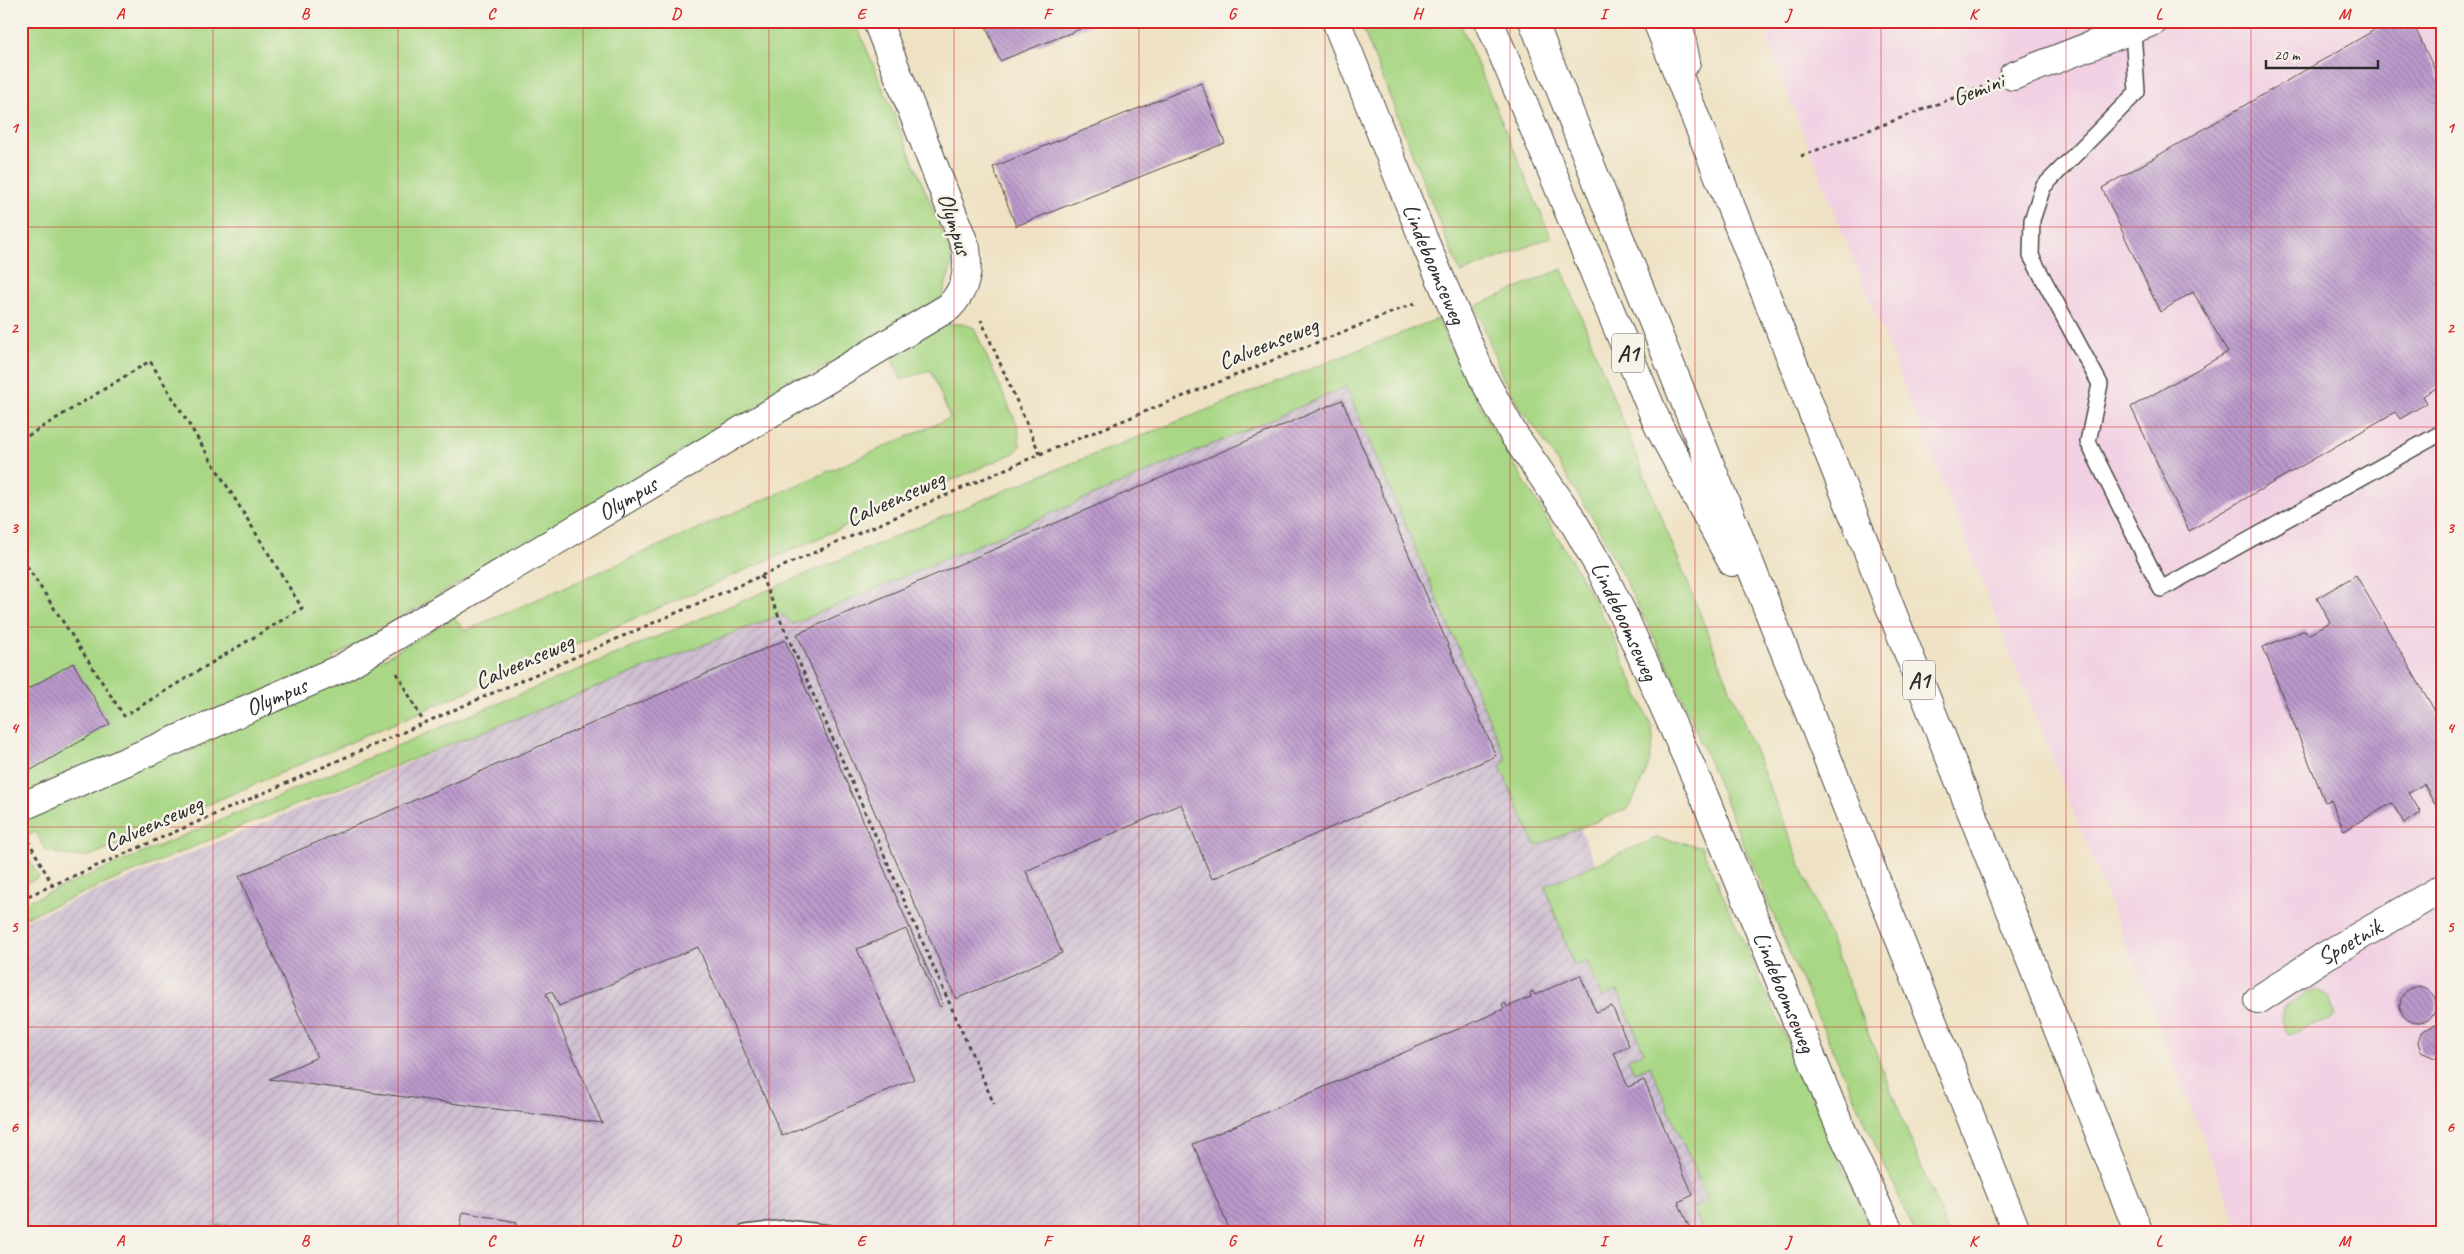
<svg xmlns="http://www.w3.org/2000/svg" width="2464" height="1254" viewBox="0 0 2464 1254" font-family="Caveat,sans-serif">
	<style>
		.built { fill: #f1d0e3 }
		.industrial { fill: url(#industrial-furrows) }
		.grass { fill: #a9d785; stroke: #6a8158 }
		.forest { fill: url(#forest-firs); stroke: #58724e }
		.building { fill: url(#building-back-hatch) }
		.lines { fill: none; stroke-linecap: round; stroke-linejoin: round }
		.lane-casing { stroke: #484642; stroke-width: 18 }
		.street-casing { stroke: #484642; stroke-width: 30 }
		.highway-casing { stroke: #484642; stroke-width: 30 }
		.path { stroke: #484642; stroke-width: 3; stroke-dasharray: 4 4; stroke-linecap: butt }
		.lane { stroke: #fff; stroke-width: 15 }
		.street { stroke: #fff; stroke-width: 28 }
		.highway { stroke: #fff; stroke-width: 28 }
		.grid { fill: none; stroke: #d62828; stroke-width: 1; stroke-opacity: 0.55 }
		.labels { text-anchor: middle; stroke-width: 5; stroke-linejoin: round; paint-order: stroke }
		.shield { fill: #f7f3e8; stroke: #686764; stroke-width: 1 }
		.shield-label { font-size: 22px; font-weight: bold; fill: #2b2b2b }
		.street-label { font-size: 24px; fill: #2b2b2b; stroke: #f7f3e8 }
		.neatline { fill: none; stroke: #d62828; stroke-width: 2 }
		.grid-label { font-size: 16px; text-anchor: middle; font-weight: bold; fill: #d62828 }
	</style>
	<defs>
		<pattern id="industrial-furrows" width="10" height="10" patternUnits="userSpaceOnUse" patternTransform="scale(1.25)"><rect width="10" height="10" fill="#cebed1"/><path d="M-1 1l2-2M0 10L10 0M9 11l2-2" fill="none" stroke="#b1a3b4"/></pattern>
		<pattern id="forest-firs" width="22" height="20" patternUnits="userSpaceOnUse" patternTransform="scale(1.25)"><rect width="22" height="20" fill="#86b872"/><path d="M5 1l3.5 6h-7zM16 11l3.5 6h-7z" fill="#6e965e"/></pattern>
		<pattern id="building-back-hatch" width="6" height="6" patternUnits="userSpaceOnUse" patternTransform="scale(1.25)"><rect width="6" height="6" fill="#b9c"/><path d="M-1 5l2 2M0 0l6 6M5-1l2 2" fill="none" stroke="#987da6"/></pattern>
	</defs>
	<rect width="100%" height="100%" fill="#f7f3e8"/>
	<filter id="ink" filterUnits="userSpaceOnUse"><feTurbulence type="fractalNoise" baseFrequency=".02" numOctaves="2"/><feDisplacementMap in="SourceGraphic" scale="10" xChannelSelector="R" yChannelSelector="G"/><feConvolveMatrix kernelMatrix="1 2 1 2 8 2 1 2 1" color-interpolation-filters="sRGB"/></filter>
	<filter id="wash" filterUnits="userSpaceOnUse"><feTurbulence type="fractalNoise" baseFrequency=".0096" numOctaves="4" result="noise"/><feDisplacementMap in="SourceGraphic" scale="20" xChannelSelector="R" yChannelSelector="G"/><feGaussianBlur stdDeviation="1.12" result="paint"/><feColorMatrix in="noise" values="0 0 0 0 0 0 0 0 0 0 0 0 0 0 0 0 0 1.4 0 .05"/><feComposite in="paint" operator="in"/></filter>
	<g filter="url(#wash)">
		<rect width="100%" height="100%" fill="#efe2c4"/>
		<!-- built -->
		<path class="built" d="M1763 21H2443V1233H2241L1780 74Z"/>
		<!-- industrial -->
		<path class="industrial" d="M1375 360 1757 1233H897L892 1226 816 1233H317L219 1225 206 1233H21V922L250 829Z"/>
		<!-- grass -->
		<path class="grass" d="M21 21H855L949 248 952 264 942 297 333 658 345 682 454 617 465 631 950 418 931 370 901 380 890 355C914 341 945 313 974 328L1018 427 1020 447 1014 453 90 856H69L45 850 36 832 21 838Z
			M1360 21H1459L1551 237 1461 273 1446 239Z
			M1562 269 1948 1233H1915L1794 964 1669 667 1597 525 1541 436 1521 410 1503 378 1476 306Z
			M1437 319 1486 417 1576 568 1609 628 1652 727C1657 756 1641 783 1629 808L1536 846 1500 767 1506 759 1346 387 793 624 782 614 248 824 21 919V904L1037 477Z
			M1656 838 1701 846 1872 1233H1704L1693 1208 1708 1201 1650 1066 1634 1072 1628 1059 1644 1052 1618 991 1602 998 1587 961 1574 966 1545 886Z
			M21 846 39 877 21 886Z
			M2317 990 2329 998 2336 1016 2329 1020 2288 1034 2282 1019 2284 1008 2309 991Z"/>
		<!-- forest -->
		<path class="forest" d="M219 1225 315 1233H316H205Z"/>
		<g id="blocks">
			<!-- building -->
			<path class="building" d="M984 21H1100L1000 61Z
				M2390 21H2412L2443 88V145L2441 146 2443 150V384L2423 396 2427 403 2400 419 2395 412 2189 531 2131 407 2228 352 2193 292 2160 312 2102 188Z
				M1201 83 1225 143 1016 226 993 167Z
				M1342 400 1496 756 1212 879 1181 804 1026 871 1062 953 956 999 797 634Z
				M2356 575 2443 725V813L2441 814 2424 784 2409 793 2421 813 2404 823 2392 803 2344 831 2331 800 2325 802 2263 647 2305 630 2308 635 2330 622 2317 598Z
				M785 640 943 1005 940 1007 906 929 857 949 914 1079 782 1136 698 947 559 1006 552 991 546 994 602 1123 269 1079 317 1057 239 876Z
				M73 663 110 724 21 776V693Z
				M1580 975 1596 1012 1612 1006 1629 1046 1614 1053 1628 1087 1644 1080 1693 1195 1678 1202 1692 1233H1231L1193 1144 1504 1009 1502 1005 1505 1003 1507 1007 1531 997 1530 993 1533 991 1535 995Z
				M2400 1005a18 18 0 1 1 36 0a18 18 0 1 1-36 0Z
				M2435 1025 2443 1028V1056L2435 1058 2421 1052 2418 1042 2421 1032Z
				M463 1212 517 1222 515 1233H480L460 1229Z"/>
		</g>
	</g>
	<g filter="url(#ink)">
		<use href="#blocks" fill-opacity="0" stroke="#484642" stroke-width="1"/>
		<g class="lines">
			<!-- lane casing -->
			<g class="lane-casing">
				<path id="lane" d="M2133 31 2137 92 2043 187 2032 220 2031 256 2100 384 2088 442 2161 589 2443 432
					M745 1233 786 1228 830 1233"/>
			</g>
			<!-- street casing -->
			<g class="street-casing">
				<g id="street">
					<path id="s1" d="M1336 21 1423 238 1483 378 1514 435 1570 516 1600 568 1624 617 1704 796 1841 1129 1890 1233"/>
					<path d="M2013 76 2154 21"/>
					<path id="s2" d="M21 807 342 668 949 307C966 289 969 272 966 248L877 21"/>
					<path id="s3" d="M2258 1000 2325 956 2443 888"/>
				</g>
			</g>
			<!-- highway casing -->
			<g class="highway-casing">
				<path id="highway" d="M1489 21 1659 427 1732 562
					M1533 21 2017 1233
					M1657 21 2139 1233
					M1678 21 1686 62"/>
			</g>
			<!-- path -->
			<path class="path" d="M524 21 528 28
				M1801 156 1982 87
				M21 440 150 361 302 608 124 716 21 557
				M1040 454 1415 303
				M761 576 994 1104
				M397 673 424 723
				M28 840 53 886
				M21 899 1040 454 981 320"/>
			<!-- lane -->
			<use href="#lane" class="lane"/>
			<!-- street -->
			<use href="#street" class="street"/>
			<!-- highway -->
			<use href="#highway" class="highway"/>
		</g>
	</g>
	<!-- grid -->
	<path class="grid" d="M213 21V1233M398 21V1233M583 21V1233M769 21V1233M954 21V1233M1139 21V1233M1325 21V1233M1510 21V1233M1695 21V1233M1881 21V1233M2066 21V1233M2251 21V1233M21 227H2443M21 427H2443M21 627H2443M21 827H2443M21 1027H2443"/>
	<g class="labels">
		<!-- shield labels -->
		<g class="shield">
			<rect x="1612" y="333.5" width="32" height="39" rx="4"/>
			<rect x="1903" y="660.5" width="32" height="39" rx="4"/>
		</g>
		<g class="shield-label">
			<text x="1628" y="361">A1</text>
			<text x="1919" y="688">A1</text>
		</g>
		<!-- street labels -->
		<g class="street-label">
			<text transform="translate(1978 89) rotate(-21)" y="8">Gemini</text>
			<text transform="translate(955 224) rotate(72)" y="8">Olympus</text>
			<text dy="8" stroke="none"><textPath href="#s1" startOffset="262">Lindeboomseweg</textPath></text>
			<text transform="translate(1268 343) rotate(-22)" y="8">Calveenseweg</text>
			<text transform="translate(895 498) rotate(-24)" y="8">Calveenseweg</text>
			<text dy="8" stroke="none"><textPath href="#s2" startOffset="682">Olympus</textPath></text>
			<text dy="8" stroke="none"><textPath href="#s1" startOffset="668">Lindeboomseweg</textPath></text>
			<text transform="translate(524 661) rotate(-24)" y="8">Calveenseweg</text>
			<text dy="8" stroke="none"><textPath href="#s2" startOffset="278">Olympus</textPath></text>
			<text transform="translate(153 823) rotate(-24)" y="8">Calveenseweg</text>
			<text dy="8" stroke="none"><textPath href="#s3" startOffset="108">Spoetnik</textPath></text>
			<text dy="8" stroke="none"><textPath href="#s1" startOffset="1072">Lindeboomseweg</textPath></text>
		</g>
	</g>
	<!-- margin -->
	<rect width="2464" height="1254" fill="none" stroke="#f7f3e8" stroke-width="55"/>
	<!-- scale -->
	<path d="M2266 60v8h112v-8" fill="none" stroke="#2b2b2b" stroke-width="2.5"/>
	<text x="2274" y="60" font-size="15" fill="#2b2b2b" stroke="#f7f3e8" stroke-width="4" paint-order="stroke">20 m</text>
	<rect x="28" y="28" width="2408" height="1198" class="neatline"/>
	<g class="grid-label">
		<text x="120" y="19">A</text>
		<text x="305" y="19">B</text>
		<text x="491" y="19">C</text>
		<text x="676" y="19">D</text>
		<text x="861" y="19">E</text>
		<text x="1047" y="19">F</text>
		<text x="1232" y="19">G</text>
		<text x="1417" y="19">H</text>
		<text x="1603" y="19">I</text>
		<text x="1788" y="19">J</text>
		<text x="1973" y="19">K</text>
		<text x="2159" y="19">L</text>
		<text x="2344" y="19">M</text>
		<text x="14" y="133">1</text>
		<text x="2450" y="133">1</text>
		<text x="14" y="333">2</text>
		<text x="2450" y="333">2</text>
		<text x="14" y="533">3</text>
		<text x="2450" y="533">3</text>
		<text x="14" y="733">4</text>
		<text x="2450" y="733">4</text>
		<text x="14" y="932">5</text>
		<text x="2450" y="932">5</text>
		<text x="14" y="1132">6</text>
		<text x="2450" y="1132">6</text>
		<text x="120" y="1246">A</text>
		<text x="305" y="1246">B</text>
		<text x="491" y="1246">C</text>
		<text x="676" y="1246">D</text>
		<text x="861" y="1246">E</text>
		<text x="1047" y="1246">F</text>
		<text x="1232" y="1246">G</text>
		<text x="1417" y="1246">H</text>
		<text x="1603" y="1246">I</text>
		<text x="1788" y="1246">J</text>
		<text x="1973" y="1246">K</text>
		<text x="2159" y="1246">L</text>
		<text x="2344" y="1246">M</text>
	</g>
</svg>
